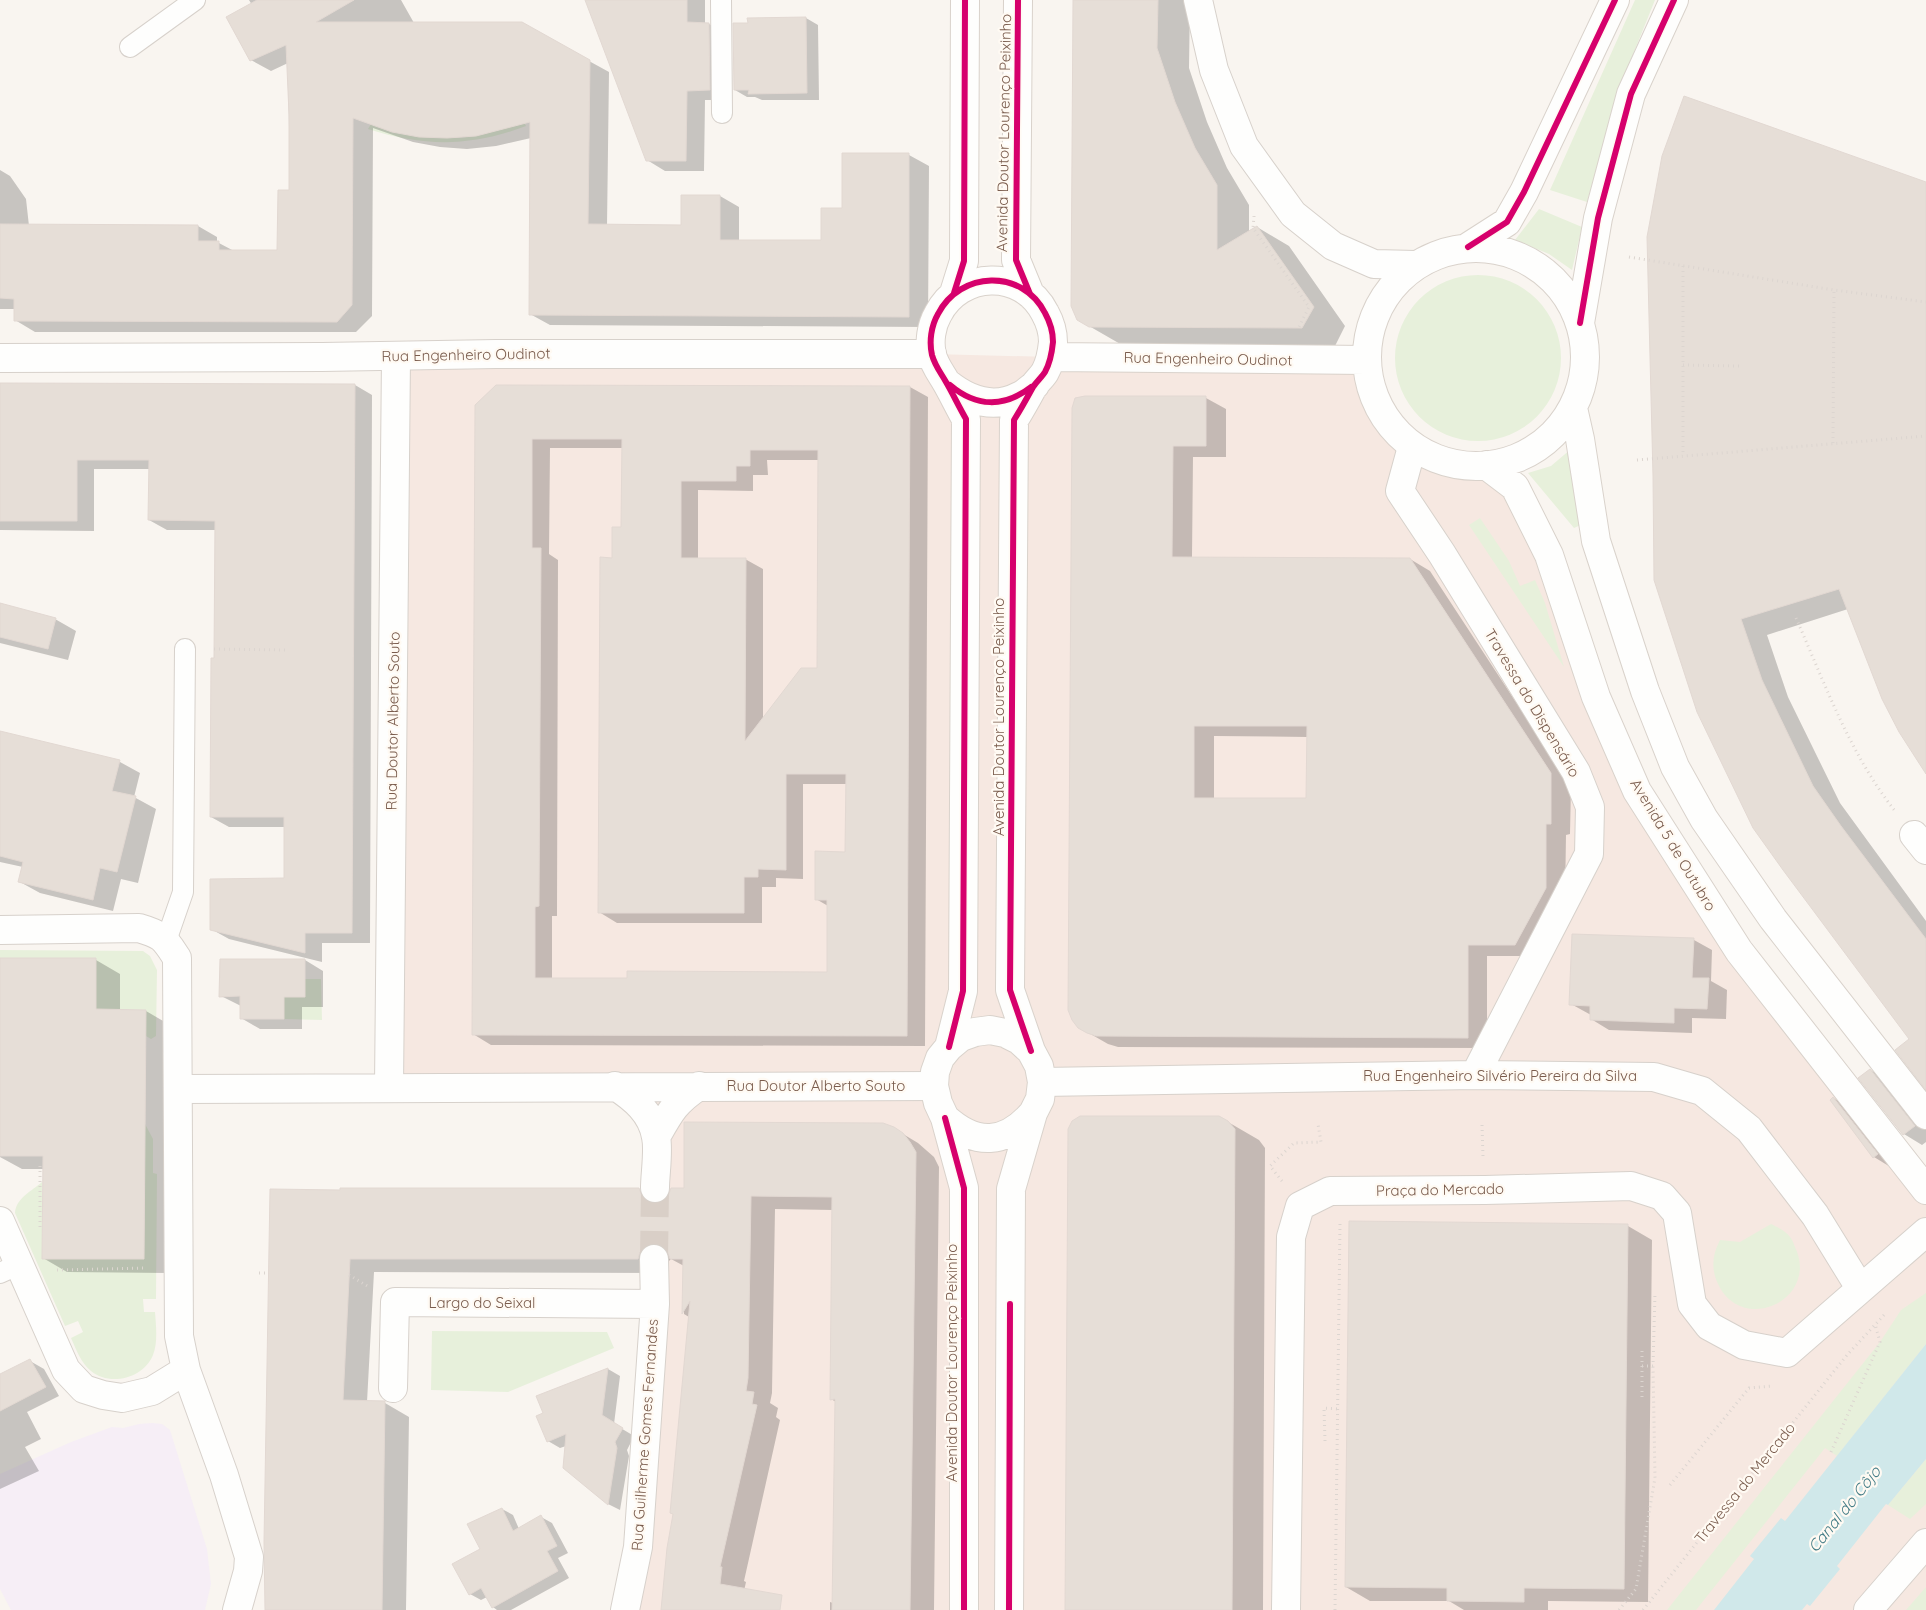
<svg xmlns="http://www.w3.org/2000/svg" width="1926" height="1610" viewBox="0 0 1926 1610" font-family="Quicksand,sans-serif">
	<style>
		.commercial { fill: #f6e8e1 }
		.education { fill: #f6eef6 }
		.green { fill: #e7f0db }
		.water { fill: #d0e8ea }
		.shadow { fill: #0003; fill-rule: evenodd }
		.building { fill: #e6ded7; stroke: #e2d8d2; fill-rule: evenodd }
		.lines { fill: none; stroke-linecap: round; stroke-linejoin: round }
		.street-tunnel { stroke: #d9cfc7; stroke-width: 28; stroke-dasharray: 28 14; stroke-linecap: butt }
		.lane-casing { stroke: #d7d1cb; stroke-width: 22 }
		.street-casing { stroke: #d7d1cb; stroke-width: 30 }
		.secondary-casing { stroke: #d9d2cb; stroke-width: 30 }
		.path { stroke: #dcd5d0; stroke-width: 3; stroke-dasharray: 1 4; stroke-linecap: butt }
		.lane { stroke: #fefefd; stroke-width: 20 }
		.street { stroke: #fefefd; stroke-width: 28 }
		.secondary { stroke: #fefefd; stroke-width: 28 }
		.cycleway-casing { stroke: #fffaf3; stroke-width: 9 }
		.cycleway { stroke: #d6006c; stroke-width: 6 }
		.labels { text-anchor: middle; stroke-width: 4.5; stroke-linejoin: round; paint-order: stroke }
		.street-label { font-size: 15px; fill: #7a5c4d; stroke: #fffaf3 }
		.water-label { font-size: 16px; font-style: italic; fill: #437c86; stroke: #fffaf3 }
	</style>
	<rect width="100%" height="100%" fill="#f9f5f0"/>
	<!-- commercial -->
	<path class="commercial" d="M932 354 1051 357 1366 360 1372 393 1388 423 1412 447 1434 459 1459 466 1486 465 1515 487 1637 791 1926 1190V1610H625L654 1259 655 1188 631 1096 389 1087 396 356Z"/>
	<!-- education -->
	<path class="education" d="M152 1423 162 1424 170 1430 207 1549 211 1584 205 1610H11L0 1589V1474L71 1442 112 1427 123 1428 139 1424Z"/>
	<!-- green -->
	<path class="green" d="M1635 0H1655L1617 94 1587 202 1550 190Z
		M523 121 526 126C471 147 424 147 368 129L371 124C407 133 437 142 475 136 491 133 507 126 523 121Z
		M1539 209 1582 227 1572 270 1549 254 1515 240Z
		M1395 358a83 83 0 1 1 166 0a83 83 0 1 1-166 0Z
		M1571 449 1583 524 1574 528 1528 473 1551 466Z
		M1480 518 1509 561 1520 586 1535 580 1545 603 1564 667 1469 525Z
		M0 950 143 951 150 956 157 970 156 1036 151 1039 146 1036V1010L96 1009V958H0Z
		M305 979H321L322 1020 284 1019V997H305Z
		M145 1124 153 1139V1173L157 1174 156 1299H143L144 1312H155C156 1326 158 1342 153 1355 144 1378 110 1387 91 1371 81 1363 76 1349 71 1338L83 1332 78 1321 65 1326 15 1213C16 1198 32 1191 42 1182V1259H144Z
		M1771 1224C1777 1227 1786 1231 1790 1237 1792 1239 1794 1244 1795 1247 1820 1299 1743 1336 1718 1284 1711 1269 1712 1255 1720 1240L1740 1242Z
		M1926 1293V1344L1837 1456 1825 1448 1696 1610H1667L1880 1342 1901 1310Z
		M432 1331 607 1332 614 1348 508 1392 431 1390Z
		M1926 1459V1504L1910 1519 1888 1505Z
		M1926 1587V1610H1906Z"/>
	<!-- water -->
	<path class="water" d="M1926 1344V1459L1888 1505 1886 1504 1837 1566 1840 1569 1810 1606 1807 1604 1802 1610H1714L1754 1559 1750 1556 1781 1518 1785 1521Z"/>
	<!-- shadow -->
	<path class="shadow" d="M249 0H401L414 23 589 61 609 72 607 226H682L720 196 739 207V241H822L843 209V155H909L929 166 928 327 550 325 530 314 531 138 496 146 467 149 440 147 413 142 373 128 372 316 356 332H35L15 320V309H0V170L10 176 26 199 29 226H198L217 237V242L234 251H279L290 192 288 63 271 71 251 60 252 5Z
		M586 0H705V24H709L728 34V100H705L704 171H665L647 160Z
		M1074 0H1190L1189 68 1207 122 1227 168 1249 205V232L1257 227 1289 246 1345 326 1335 346 1122 345 1089 326Z
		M806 18 818 25 819 100H762L755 97H747L735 90 749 24Z
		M1926 184V772L1848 609 1767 635 1788 697 1840 803 1926 921V1088L1911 1039 1698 711Z
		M0 384 355 385 372 395 370 943H322V962L229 939 211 929 285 880 286 827H229L211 817 215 660 216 530H167L149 520 150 469H94V531L0 530Z
		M497 386 910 387 928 397 925 1046 491 1045 473 1034ZM550 448H623L622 529 613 559 599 912 617 923H762V887H776V878L803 879V784H847V853L816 899 828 906V973L629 979H552V916H557L558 560 549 554ZM767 460H819L818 669 763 720V569L745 559H698V490L753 491V475H768Z
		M1206 398 1226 409V457H1193L1192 558 1410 559 1430 571 1571 786 1570 834 1566 835 1565 900 1535 956H1487V1048L1118 1047 1108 1044 1087 1032 1073 408ZM1214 736 1308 737V799H1214Z
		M0 605 55 619 76 631 68 660 0 643Z
		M0 732 120 762 140 773 134 797 156 809 138 883 121 879 113 911 40 893 20 882 23 867 0 862Z
		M1694 940 1712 950 1711 981 1727 990 1726 1019 1692 1018V1033L1609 1030 1591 1019V1015L1571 1004Z
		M0 959 96 960 120 974V1011H146L170 1025 168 1273 67 1272 43 1258 44 1169H22L0 1157Z
		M305 960 323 971V1007H302V1029H260L241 1018V1006L221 996Z
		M1870 1070 1889 1081 1926 1128V1142L1922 1145 1904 1134Z
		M1833 1098 1852 1109 1892 1168 1874 1157Z
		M1228 1122 1259 1140 1265 1148 1263 1610H1066Z
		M893 1128 918 1143 934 1157 939 1167 934 1610H830V1602L833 1603 836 1402 831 1399 833 1210 775 1209 772 1393 770 1403 778 1408 776 1417 780 1420 744 1581 746 1582 744 1591 762 1610H662L674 1514 689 1317 684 1314V1266L671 1259 664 1266 662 1273 374 1272 367 1402 385 1403 409 1417 406 1610H266L271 1190H639L662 1203 685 1190Z
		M1350 1223 1628 1226 1652 1240 1648 1602 1548 1601V1610H1464L1449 1601H1370L1346 1587Z
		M30 1361 44 1369 59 1396 27 1412 41 1439 25 1447 39 1471 0 1489V1375Z
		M608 1369 620 1376 614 1424 634 1436 627 1450 629 1456 620 1510 608 1504 564 1468 566 1446 560 1448 548 1441 544 1414Z
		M502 1509 513 1515 519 1529 541 1517 552 1523 568 1553 558 1558 569 1578 511 1610H497L493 1607 487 1597 481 1600 470 1594 482 1549Z"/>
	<!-- building -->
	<path class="building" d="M257 0H354L316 22H522L590 60 588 224 681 225V195H720V240H821V208H842V153H909V317L529 315 530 122 476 136 447 138 419 137 392 132 353 118 352 305 337 322 14 321V299L0 298V224L198 225V241H219V250H277L278 190H289V114L286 45 250 61 226 17Z
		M585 0H687V22L709 23 710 90 687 91 686 161H646Z
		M1073 0H1158L1157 48 1175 102 1195 148 1217 185V250L1257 226 1314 307 1302 328 1089 327 1077 320 1071 306Z
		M806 17 807 93 748 94 749 90H734L733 23H748L747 18Z
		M1684 96 1926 182V774L1899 732 1882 699 1839 589 1741 619 1762 680 1813 786 1841 826 1926 939V1090L1895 1050 1909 1039 1783 870 1753 828 1697 712 1654 580 1653 476 1647 237 1662 156Z
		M0 383 355 384 352 933H305V953L210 930V879L284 878V817H210L211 658H214L215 521 148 520 149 460H77V521H0Z
		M496 385 910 386 907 1036 472 1035 475 405ZM532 439H622L621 527H612V558L600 557 598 913H744V877H758V869L786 870V774H846L845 852 815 851V900H827V972L627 971V978H535V907L539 906 541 548H532ZM750 450H818L817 668H801L745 741 746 558H681V481H736V466H750Z
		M1085 396H1206V446H1173L1172 557 1410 558 1551 773V824H1546V888L1515 945H1468V1038L1096 1036 1087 1033 1078 1028 1072 1020 1068 1010 1072 408 1075 398ZM1194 726H1307L1306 798H1194Z
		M0 603 56 618 48 649 0 637Z
		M0 731 120 760 112 791 136 796 117 872 100 868 93 900 18 882 23 862 0 856Z
		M1572 934 1694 938 1692 978H1709L1707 1009 1674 1008V1023L1590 1020V1006L1569 1005Z
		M0 958H96V1009L146 1010 144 1259H42L43 1156H0Z
		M220 959H305V997H284V1019H240V996L219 997Z
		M1870 1069 1915 1126 1903 1135 1858 1078Z
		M1833 1097 1878 1154 1873 1158 1830 1100Z
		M1080 1116H1219L1228 1121 1235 1129 1232 1610H1065L1068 1129 1072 1121Z
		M684 1122 883 1123 894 1127 903 1133 910 1142 916 1152 910 1610H832L835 1399 830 1400 832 1197 751 1196 748 1378 746 1391 754 1392 752 1404 757 1405 720 1567H722L720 1584 782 1595 780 1610H661L667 1548 673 1514 670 1513 690 1301 682 1314 683 1259H670L667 1251 662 1246 654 1243 646 1246 640 1252 638 1259H350L343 1400 385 1401 382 1610H265L264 1542 270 1189 340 1190V1188H639L642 1196 646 1201 655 1204 663 1201 668 1197 671 1188H684Z
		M1349 1221 1628 1224 1624 1589 1524 1588V1602L1447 1601V1588L1345 1587Z
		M30 1359 46 1387 0 1411V1374Z
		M608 1368 602 1415 623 1428 615 1442 617 1448 608 1505 563 1468 566 1434 547 1442 536 1416 543 1413 536 1396Z
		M502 1508 513 1531 541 1515 557 1546 547 1551 558 1571 492 1608 481 1588 469 1595 452 1564 480 1549 467 1524Z"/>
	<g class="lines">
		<!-- street-tunnel -->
		<path class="street-tunnel" d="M654 1259 655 1188"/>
		<!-- lane casing -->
		<g class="lane-casing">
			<path id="lane" d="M721 0 722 113
				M130 47 195 0
				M166 941 183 892 185 649
				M0 1273 20 1264"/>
		</g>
		<!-- street casing -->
		<g class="street-casing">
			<path id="street" d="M1198 0 1214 70 1244 146 1293 214 1333 246 1374 264 1416 265
				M0 358 322 357 496 354H932
				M1412 447 1400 491 1442 554 1576 772 1590 807 1589 854 1475 1075
				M1914 835 1926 850
				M0 930 139 928C163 935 164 938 177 958L179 1336 186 1370 224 1475 249 1557 248 1571 237 1610
				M1042 1082 1475 1075 1654 1077 1702 1091 1749 1129 1815 1215 1860 1288
				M615 1086C634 1098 652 1113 656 1137 659 1150 655 1174 655 1188
				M389 1087 396 356
				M178 1089 934 1086
				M656 1137C670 1112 675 1102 699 1086
				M0 1221 66 1370 84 1389 103 1395 122 1398 152 1391 186 1370
				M393 1388 395 1302 655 1304
				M625 1610 638 1547 655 1304 654 1259
				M1286 1610 1291 1237 1300 1206 1330 1191 1485 1190 1631 1186 1662 1196 1677 1213 1692 1304 1709 1326 1744 1345 1787 1353 1926 1232
				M1868 1610 1926 1543"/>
		</g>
		<!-- secondary casing -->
		<g class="secondary-casing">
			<path id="secondary" d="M1018 0 1016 260 1030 294
				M1468 247 1507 222 1524 192 1615 0
				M1367 357a109 109 0 1 1 218 0a109 109 0 1 1-218 0Z
				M954 293 964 261 965 0
				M1580 323 1598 218 1631 94 1674 0
				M1051 357 1366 360
				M947 383C968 400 993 410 1019 396 1025 394 1030 388 1035 385
				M1573 408 1580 439 1596 541 1645 691 1675 767 1704 819 1773 919 1926 1115
				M1486 465 1515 487 1549 555 1596 697 1637 791 1739 951 1926 1190
				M949 1047 963 991 966 419C959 407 953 394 946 382 941 373 935 366 932 355 929 342 931 326 938 314 960 271 1022 268 1045 313 1050 322 1053 332 1053 342 1052 352 1050 363 1045 372 1042 377 1037 381 1033 387 1027 398 1021 409 1014 420L1010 990 1031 1051 1039 1066 1042 1082 1040 1099 1033 1113 1011 1189 1009 1610
				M945 1118C976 1146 1005 1145 1033 1113
				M964 1610V1188L945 1118 938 1103 934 1086 935 1072 940 1058 949 1047 961 1037 975 1032 990 1030 1005 1033 1019 1040 1031 1051"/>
		</g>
		<!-- path -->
		<path class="path" d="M1254 216 1253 228 1309 307 1299 327
			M1629 257 1834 290 1926 302
			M1683 266V456
			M1683 365 1739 366
			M1833 443 1834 290
			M1637 460 1926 436
			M1796 618C1825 684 1850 754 1895 811
			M214 649 286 650
			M1482 1125 1483 1157
			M1282 1181 1270 1166 1294 1143 1321 1142 1318 1124
			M40 1227V1163
			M57 1270 146 1268
			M259 1273H268
			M349 1275 369 1287
			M1642 1366H1653L1655 1293
			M1642 1397V1350
			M1325 1441 1324 1408 1338 1409
			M1831 1452 1880 1342 1875 1324
			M1670 1485 1749 1388 1773 1386
			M1335 1610 1340 1223
			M1619 1610 1636 1589 1655 1478 1653 1366
			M1643 1610 1847 1355 1885 1314"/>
		<!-- lane -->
		<use href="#lane" class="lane"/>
		<!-- street -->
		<use href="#street" class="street"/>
		<!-- secondary -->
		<use href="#secondary" class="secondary"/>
		<!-- cycleway casing -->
		<g class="cycleway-casing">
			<path id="cycleway" d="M1018 0 1016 260 1030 294
				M1468 247 1507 222 1524 192 1615 0
				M954 293 964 261 965 0
				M1580 323 1598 218 1631 94 1674 0
				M950 385C976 407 1004 408 1031 387
				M949 1047 963 991 966 419C959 407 953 394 946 382 941 373 935 366 932 355 929 342 931 326 938 314 960 271 1022 268 1045 313 1050 322 1053 332 1053 342 1052 352 1050 363 1045 372 1042 377 1037 381 1033 387 1027 398 1021 409 1014 420L1010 990 1031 1051
				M945 1118 964 1188V1610
				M1009 1610 1010 1304"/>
		</g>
		<!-- cycleway -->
		<use href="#cycleway" class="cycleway"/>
	</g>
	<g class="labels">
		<!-- street labels -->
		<g class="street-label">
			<text transform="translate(1004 133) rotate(-89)" y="5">Avenida Doutor Lourenço Peixinho</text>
			<text transform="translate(466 355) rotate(-1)" y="5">Rua Engenheiro Oudinot</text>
			<text transform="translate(1208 359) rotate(1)" y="5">Rua Engenheiro Oudinot</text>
			<text transform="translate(1532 703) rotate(59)" y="5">Travessa do Dispensário</text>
			<text transform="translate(999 717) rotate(-90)" y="5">Avenida Doutor Lourenço Peixinho</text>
			<text transform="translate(393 721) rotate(-89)" y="5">Rua Doutor Alberto Souto</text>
			<text transform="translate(1673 845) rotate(59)" y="5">Avenida 5 de Outubro</text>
			<text x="1500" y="1081">Rua Engenheiro Silvério Pereira da Silva</text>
			<text x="816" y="1091">Rua Doutor Alberto Souto</text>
			<text transform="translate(1440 1190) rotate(-1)" y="5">Praça do Mercado</text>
			<text x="482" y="1308">Largo do Seixal</text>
			<text transform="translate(952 1363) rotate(-90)" y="5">Avenida Doutor Lourenço Peixinho</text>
			<text transform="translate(645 1435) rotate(-86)" y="5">Rua Guilherme Gomes Fernandes</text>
			<text transform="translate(1745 1483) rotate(-51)" y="5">Travessa do Mercado</text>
		</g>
		<!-- water labels -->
		<g class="water-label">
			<text transform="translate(1844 1509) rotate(-51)" y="6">Canal do Côjo</text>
		</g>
	</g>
</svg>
